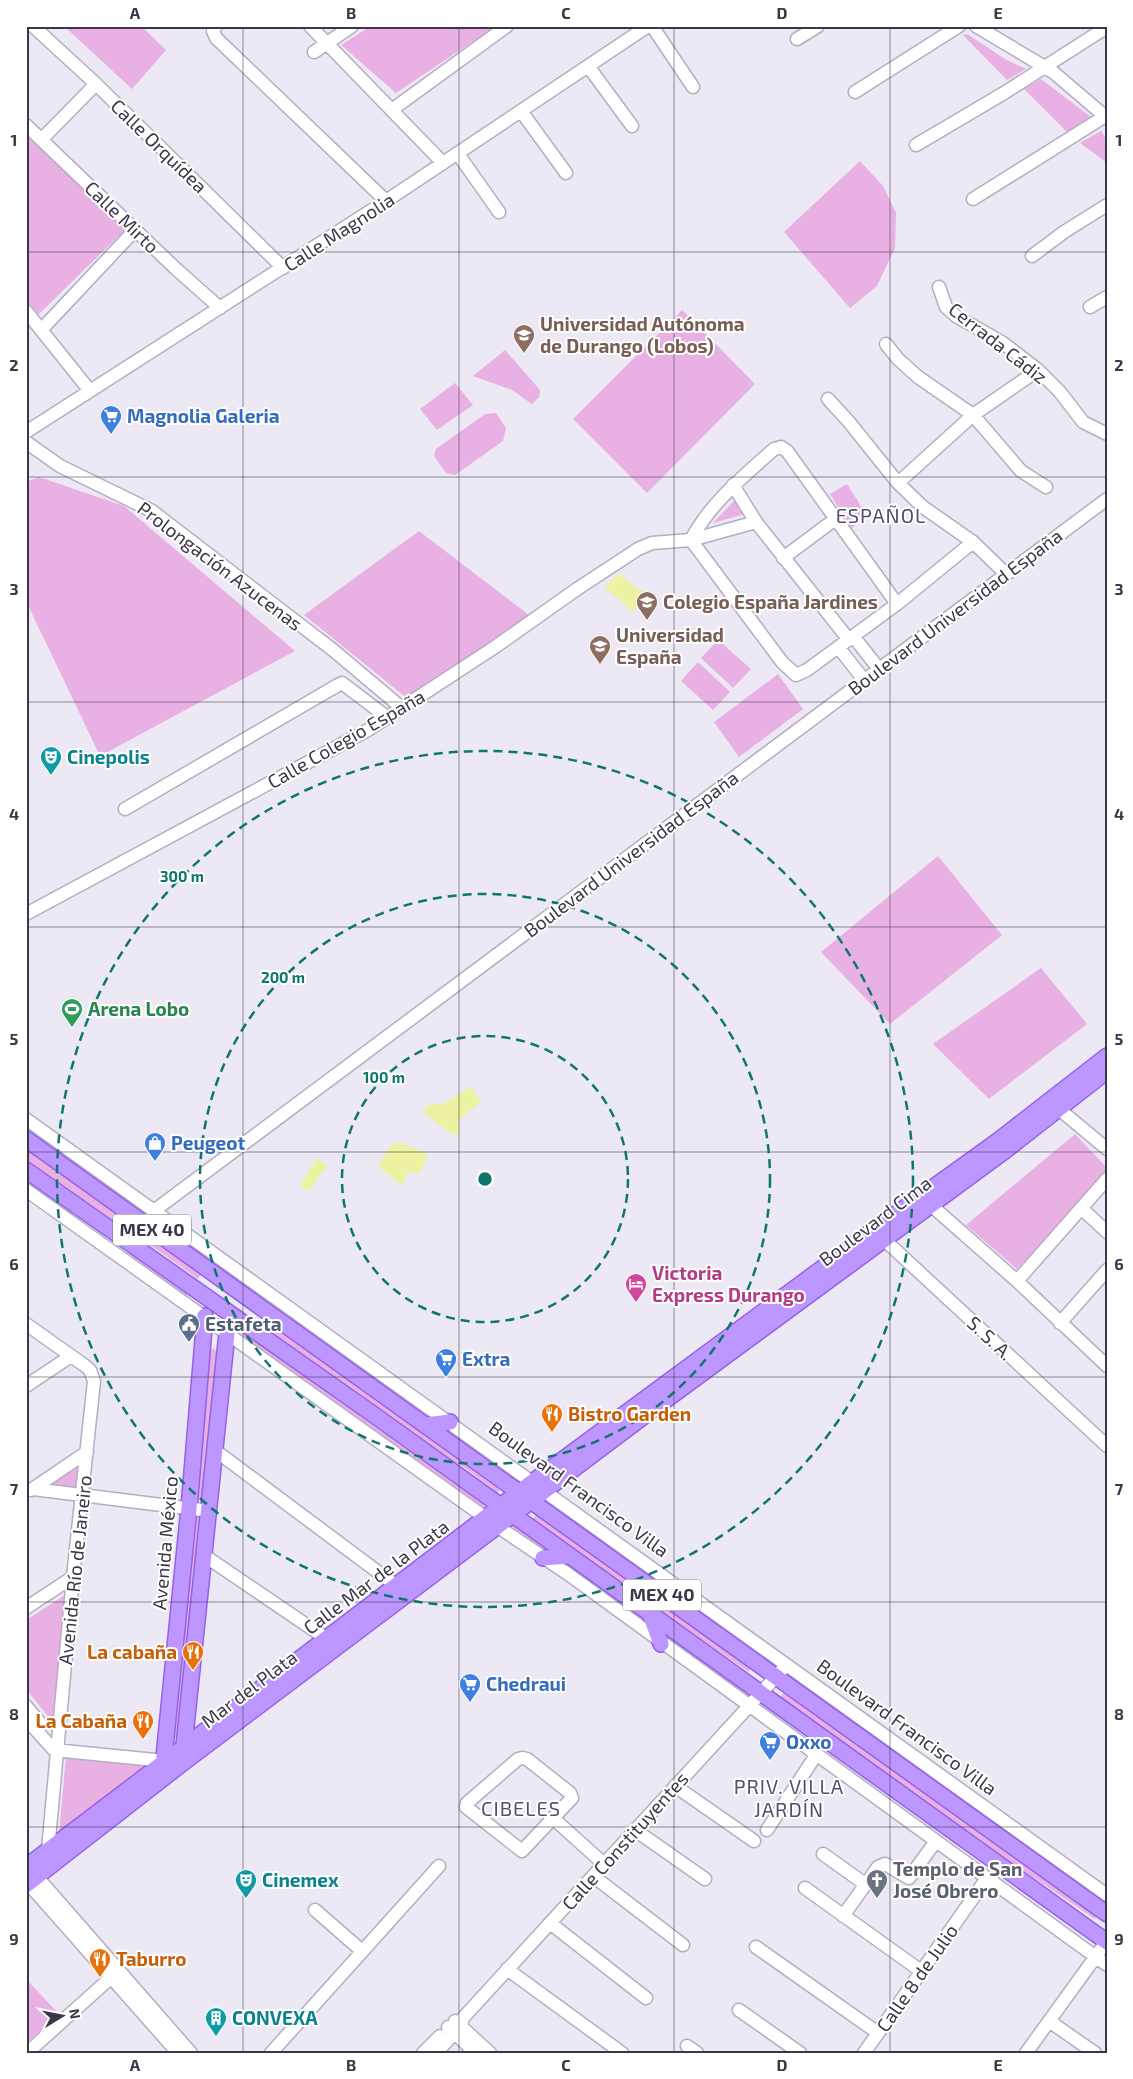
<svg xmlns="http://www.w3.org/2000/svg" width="1133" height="2079" viewBox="0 0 1133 2079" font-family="'Exo 2',sans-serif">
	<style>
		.green { fill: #e9b0e3 }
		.water { fill: #edf2a3 }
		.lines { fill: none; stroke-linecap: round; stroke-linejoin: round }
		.minor-casing { stroke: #b4adc3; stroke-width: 15 }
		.major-casing { stroke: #9363e7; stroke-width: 18 }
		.minor { stroke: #fff; stroke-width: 12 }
		.major { stroke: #be96ff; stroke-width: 15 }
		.grid { fill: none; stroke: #3b3648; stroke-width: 1; stroke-opacity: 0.55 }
		.ring { fill: none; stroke: #0f766e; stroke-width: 2.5; stroke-dasharray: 9 6 }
		.labels { text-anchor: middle; stroke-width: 4; stroke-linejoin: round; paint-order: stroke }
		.shield { fill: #fff; stroke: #76727f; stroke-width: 1 }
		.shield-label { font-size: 18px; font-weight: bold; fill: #3b3648 }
		.street-label { font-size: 19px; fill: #3b3648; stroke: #fff }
		.education-label { font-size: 19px; font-weight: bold; fill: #785e54; stroke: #fff; text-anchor: start }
		.shop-label { font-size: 19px; font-weight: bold; fill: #366cbe; stroke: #fff; text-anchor: start }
		.culture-label { font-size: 19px; font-weight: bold; fill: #0d838f; stroke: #fff; text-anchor: start }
		.leisure-label { font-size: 19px; font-weight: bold; fill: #27864d; stroke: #fff; text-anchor: start }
		.hotel-label { font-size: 19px; font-weight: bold; fill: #b23c85; stroke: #fff; text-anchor: start }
		.service-label { font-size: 19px; font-weight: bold; fill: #4e5e75; stroke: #fff; text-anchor: start }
		.food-label { font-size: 19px; font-weight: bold; fill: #c56008; stroke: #fff; text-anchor: start }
		.worship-label { font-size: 19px; font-weight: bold; fill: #5b616d; stroke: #fff; text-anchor: start }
		.neighbourhood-label { font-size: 20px; letter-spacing: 1px; fill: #554d6b; stroke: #fff }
		.centre { fill: #0f766e; stroke: #fff; stroke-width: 2.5 }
		.ring-label { font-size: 15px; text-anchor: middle; font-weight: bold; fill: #0f766e; stroke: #fff; stroke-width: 4; stroke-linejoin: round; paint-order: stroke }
		.neatline { fill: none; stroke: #3b3648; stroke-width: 2 }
		.grid-label { font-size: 16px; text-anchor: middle; font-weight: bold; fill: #3b3648 }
	</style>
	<rect width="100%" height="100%" fill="#ece8f4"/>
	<!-- green -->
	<path class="green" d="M64 26H141L166 50 132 89Z
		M371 26H496L396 93 341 45Z
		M967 34 1005 59 1026 69 1007 80 963 35Z
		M1041 79 1091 117 1068 133 1024 89Z
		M26 128 129 226 39 314 26 300Z
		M1101 131 1107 140V163L1080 143Z
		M860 161 883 186 896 213 895 248 877 286 850 308 784 232Z
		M682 310 755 384 647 493 573 419Z
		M505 350 540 390 539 397 532 404 512 390 473 376Z
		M455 383 473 405 437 430 420 409Z
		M496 413 506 428 503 441 455 475 446 473 434 456 436 449 485 414Z
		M39 477 124 506 295 651 100 756 26 601V482Z
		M847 484 868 517 851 528 830 494Z
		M735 500 745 514 713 523Z
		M419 531 529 615 408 699 304 615Z
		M718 640 751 669 733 688 701 658Z
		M698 662 730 692 713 710 681 681Z
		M778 674 803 709 739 757 714 722Z
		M938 856 1002 935 890 1024 821 952Z
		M1041 968 1087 1024 989 1099 933 1044Z
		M26 1125 212 1253 209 1262 26 1133Z
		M1075 1134 1107 1168V1173L1017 1269 966 1225Z
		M26 1144 203 1271 198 1279C142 1238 84 1202 26 1163Z
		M26 1177 75 1212 72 1216 26 1184Z
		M123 1242 190 1291 186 1296 129 1254Z
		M267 1296 438 1418 420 1414 266 1301Z
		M263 1320 329 1362 501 1487 498 1493 464 1467 448 1460 259 1328Z
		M245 1330 486 1501 483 1508 242 1336Z
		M213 1348 221 1355 204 1500 196 1498 206 1355Z
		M439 1427 454 1431 517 1475 514 1481Z
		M84 1463 81 1491 52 1484Z
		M547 1497 766 1652 762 1657 543 1500Z
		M537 1513 753 1660 749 1672 622 1586 533 1520Z
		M198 1516 201 1517 179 1735 174 1738 170 1737 194 1517Z
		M513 1522 552 1550 539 1549 506 1526Z
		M555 1561H566L624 1601 620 1607Z
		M70 1592 55 1725 26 1689V1620Z
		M660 1626 741 1684 738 1690 665 1639Z
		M785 1691 1097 1914 1095 1919 985 1845 779 1699Z
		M66 1756 150 1765 59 1835Z
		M26 1979 60 2015 26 2043Z"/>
	<!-- water -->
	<path class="water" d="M618 573 641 592 643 589 649 594 633 612 605 588Z
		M471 1087 481 1102 458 1121 460 1131 455 1136 422 1112 430 1104H443Z
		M400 1142 428 1154 420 1173 408 1172 402 1186 378 1166 391 1145Z
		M317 1158 327 1165 309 1191 300 1185Z"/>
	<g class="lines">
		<!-- minor casing -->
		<g class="minor-casing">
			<path id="minor" d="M33 26 96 84 283 268
				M216 26 213 31 216 38 386 201
				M310 26 443 163
				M652 26 693 87
				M976 26 1053 72 1107 118
				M797 39 818 26
				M314 52 352 26
				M588 66 632 126
				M855 92 959 26
				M393 109 507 26
				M521 111 566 173
				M26 125 175 268 220 308
				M42 139 96 84
				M916 145 1004 93 1107 27
				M458 154 499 212
				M973 199 1107 115
				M1032 256 1064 232 1107 205
				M939 287 946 307 956 316 1003 343 1038 370 1060 392 1083 422 1107 434
				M1090 307 1107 297
				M26 311 90 391
				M42 329 135 230
				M886 344 898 359 918 377 973 415 1021 471 1046 487
				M828 399 849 422 898 483 923 507 973 542 1006 574
				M26 432 386 201 648 26
				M26 442 60 466 152 511 333 650 402 708
				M898 483 973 415 1038 370
				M733 485 756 522 849 640
				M783 558 834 520
				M897 604 787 451 781 447 774 449C743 477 710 503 691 540L782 662 796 675 807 670 897 604 973 542
				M853 636 879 669
				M839 648 864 680
				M125 809 338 685 342 683 388 718
				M26 914 368 730 495 647 577 589 638 549 652 543 691 540 756 522
				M1059 1109 1107 1149
				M26 1119 1107 1895
				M26 1190 497 1526 568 1574 1107 1965
				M924 1199 1017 1281 1107 1366
				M1081 1208 1107 1232
				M155 1210 1107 499
				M877 1233 1107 1446
				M1017 1281 1107 1179
				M1060 1323 1107 1270
				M26 1324 84 1365 90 1370 94 1381 73 1577 48 1850
				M26 1386 71 1356
				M216 1451 402 1590
				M33 1489 210 1511
				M31 1490 87 1452
				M205 1556 327 1639
				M26 1608 73 1577
				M26 1706 40 1723
				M26 1719 54 1750 155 1760 165 1763
				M522 1758 527 1759 570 1793 572 1798 522 1851 466 1807 467 1803 518 1759Z
				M675 1786 754 1841
				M554 1819 604 1864
				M635 1830 705 1879
				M767 1830 816 1755
				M823 1854 865 1884
				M31 1870 191 2053
				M593 1876 683 1945
				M26 1881 178 2053
				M805 1888 921 1971
				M315 1910 362 1951
				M843 1916 878 1867 885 1864 909 1878 936 1841
				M550 1923 646 1998
				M756 1947 878 2033
				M507 1969 622 2053
				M739 2010 800 2053
				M455 2021 490 2053
				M1049 2021 1095 2053
				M448 2027 476 2053
				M687 2046 697 2053
				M27 2053 117 1972
				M271 2053 439 1866
				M423 2053 440 2036
				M436 2053 461 2026 463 2018 782 1670
				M864 2053 987 1878
				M1026 2053 1107 1941"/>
		</g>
		<!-- major casing -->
		<g class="major-casing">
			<path id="major" d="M26 1139 1107 1914
				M26 1170 377 1417 1107 1942
				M425 1425 450 1422
				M543 1558 570 1556
				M650 1614 661 1644
				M183 1755 227 1333
				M167 1769 164 1757 189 1508 205 1316
				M26 1867 519 1492 874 1230 999 1140 1107 1056
				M26 1885 184 1762 648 1413 1006 1150 1107 1071"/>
		</g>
		<!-- minor -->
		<use href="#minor" class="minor"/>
		<!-- major -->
		<use href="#major" class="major"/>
	</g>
	<!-- grid -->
	<path class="grid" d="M243 26V2053M459 26V2053M674 26V2053M890 26V2053M26 252H1107M26 477H1107M26 702H1107M26 927H1107M26 1152H1107M26 1377H1107M26 1602H1107M26 1827H1107"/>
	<!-- distance rings -->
	<g class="ring">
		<circle cx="485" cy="1179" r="143"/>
		<circle cx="485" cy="1179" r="285"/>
		<circle cx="485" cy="1179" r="428"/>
	</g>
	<!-- icons -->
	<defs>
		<g id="university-pin" transform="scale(1.125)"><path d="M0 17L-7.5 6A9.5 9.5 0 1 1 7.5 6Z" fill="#8d6e63" stroke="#fff"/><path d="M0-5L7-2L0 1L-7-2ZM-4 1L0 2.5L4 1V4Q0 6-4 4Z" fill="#fff"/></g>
		<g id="supermarket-pin" transform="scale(1.125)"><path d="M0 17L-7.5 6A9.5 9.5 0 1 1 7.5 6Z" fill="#3f7fe0" stroke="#fff"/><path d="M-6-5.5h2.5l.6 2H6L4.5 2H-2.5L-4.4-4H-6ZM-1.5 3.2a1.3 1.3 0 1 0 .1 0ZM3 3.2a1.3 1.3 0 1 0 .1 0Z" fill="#fff"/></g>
		<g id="school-pin" transform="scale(1.125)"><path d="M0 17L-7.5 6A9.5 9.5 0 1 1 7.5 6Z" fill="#8d6e63" stroke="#fff"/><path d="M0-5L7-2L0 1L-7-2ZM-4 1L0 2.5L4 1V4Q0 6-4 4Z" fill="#fff"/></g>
		<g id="theatre-pin" transform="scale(1.125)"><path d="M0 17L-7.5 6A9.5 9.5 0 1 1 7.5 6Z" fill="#0f9aa8" stroke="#fff"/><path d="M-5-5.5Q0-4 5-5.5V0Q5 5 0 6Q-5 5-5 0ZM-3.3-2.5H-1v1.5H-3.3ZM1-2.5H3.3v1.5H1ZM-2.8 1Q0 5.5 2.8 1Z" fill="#fff"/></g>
		<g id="stadium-pin" transform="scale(1.125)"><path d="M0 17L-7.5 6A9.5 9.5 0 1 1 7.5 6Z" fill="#2e9e5b" stroke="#fff"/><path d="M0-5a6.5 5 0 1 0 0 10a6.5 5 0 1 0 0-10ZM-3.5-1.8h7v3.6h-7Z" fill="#fff"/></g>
		<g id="shop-pin" transform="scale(1.125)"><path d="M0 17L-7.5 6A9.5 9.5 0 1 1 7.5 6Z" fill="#3f7fe0" stroke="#fff"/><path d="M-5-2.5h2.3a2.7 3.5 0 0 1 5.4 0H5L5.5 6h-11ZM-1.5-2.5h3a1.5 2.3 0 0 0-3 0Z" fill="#fff"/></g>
		<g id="hotel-pin" transform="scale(1.125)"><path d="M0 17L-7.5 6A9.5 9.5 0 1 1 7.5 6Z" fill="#d1479c" stroke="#fff"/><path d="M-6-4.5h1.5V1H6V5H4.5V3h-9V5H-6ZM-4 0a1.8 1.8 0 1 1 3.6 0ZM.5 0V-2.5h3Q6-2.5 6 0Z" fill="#fff"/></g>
		<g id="civic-pin" transform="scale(1.125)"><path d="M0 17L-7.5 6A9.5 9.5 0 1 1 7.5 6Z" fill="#5c6f8a" stroke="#fff"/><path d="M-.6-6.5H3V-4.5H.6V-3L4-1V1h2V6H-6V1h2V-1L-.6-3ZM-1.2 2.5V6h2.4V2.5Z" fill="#fff"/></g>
		<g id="restaurant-pin" transform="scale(1.125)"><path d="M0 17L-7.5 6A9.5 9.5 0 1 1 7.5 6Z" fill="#e8710a" stroke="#fff"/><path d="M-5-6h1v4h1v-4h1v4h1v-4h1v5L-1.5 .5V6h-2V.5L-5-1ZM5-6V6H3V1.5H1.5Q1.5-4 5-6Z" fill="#fff"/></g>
		<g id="church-pin" transform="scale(1.125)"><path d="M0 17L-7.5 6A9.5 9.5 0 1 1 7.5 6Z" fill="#6b7280" stroke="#fff"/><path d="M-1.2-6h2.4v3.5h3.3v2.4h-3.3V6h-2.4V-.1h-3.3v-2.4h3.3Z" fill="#fff"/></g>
		<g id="building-pin" transform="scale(1.125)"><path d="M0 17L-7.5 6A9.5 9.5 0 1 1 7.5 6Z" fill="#0f9aa8" stroke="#fff"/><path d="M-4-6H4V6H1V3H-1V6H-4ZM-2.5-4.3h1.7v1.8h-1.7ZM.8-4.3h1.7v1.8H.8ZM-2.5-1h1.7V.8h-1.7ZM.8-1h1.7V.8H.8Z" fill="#fff"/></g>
	</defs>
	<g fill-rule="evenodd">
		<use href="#university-pin" x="524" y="335"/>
		<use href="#supermarket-pin" x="111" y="416"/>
		<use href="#school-pin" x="647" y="602"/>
		<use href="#school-pin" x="600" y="646"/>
		<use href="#theatre-pin" x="51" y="757"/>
		<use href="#stadium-pin" x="72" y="1009"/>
		<use href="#shop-pin" x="155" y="1143"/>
		<use href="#hotel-pin" x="636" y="1284"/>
		<use href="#civic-pin" x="189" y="1324"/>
		<use href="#supermarket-pin" x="446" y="1359"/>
		<use href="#restaurant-pin" x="552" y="1414"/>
		<use href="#restaurant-pin" x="193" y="1652"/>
		<use href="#supermarket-pin" x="470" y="1684"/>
		<use href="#restaurant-pin" x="143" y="1721"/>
		<use href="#supermarket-pin" x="770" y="1742"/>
		<use href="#theatre-pin" x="246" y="1880"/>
		<use href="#church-pin" x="877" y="1880"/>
		<use href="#restaurant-pin" x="100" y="1959"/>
		<use href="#building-pin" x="216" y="2018"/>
	</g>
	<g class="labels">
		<!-- shield labels -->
		<g class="shield">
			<rect x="113" y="1214.5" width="78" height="31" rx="4"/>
			<rect x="623" y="1579.5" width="78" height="31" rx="4"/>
		</g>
		<g class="shield-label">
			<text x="152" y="1236">MEX 40</text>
			<text x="662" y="1601">MEX 40</text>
		</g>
		<!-- street labels -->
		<g class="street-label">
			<text transform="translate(159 146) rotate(44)" y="7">Calle Orquídea</text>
			<text transform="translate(122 217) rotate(44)" y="7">Calle Mirto</text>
			<text transform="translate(339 232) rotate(-33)" y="7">Calle Magnolia</text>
			<text transform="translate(998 343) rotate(38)" y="7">Cerrada Cádiz</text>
			<text transform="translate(220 566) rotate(37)" y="7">Prolongación Azucenas</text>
			<text transform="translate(955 612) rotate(-37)" y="7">Boulevard Universidad España</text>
			<text transform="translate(346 739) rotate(-30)" y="7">Calle Colegio España</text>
			<text transform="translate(631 854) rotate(-37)" y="7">Boulevard Universidad España</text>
			<text transform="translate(875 1221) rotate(-37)" y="7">Boulevard Cima</text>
			<text transform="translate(990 1338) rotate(43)" y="7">S. S. A.</text>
			<text transform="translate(579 1489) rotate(36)" y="7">Boulevard Francisco Villa</text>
			<text transform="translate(165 1543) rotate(-85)" y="7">Avenida México</text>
			<text transform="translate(75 1570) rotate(-84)" y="7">Avenida Río de Janeiro</text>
			<text transform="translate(376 1577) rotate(-37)" y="7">Calle Mar de la Plata</text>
			<text transform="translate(249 1689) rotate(-37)" y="7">Mar del Plata</text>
			<text transform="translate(907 1727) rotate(36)" y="7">Boulevard Francisco Villa</text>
			<text transform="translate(625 1841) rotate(-48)" y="7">Calle Constituyentes</text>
			<text transform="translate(917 1978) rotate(-55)" y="7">Calle 8 de Julio</text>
		</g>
		<!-- education labels -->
		<g class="education-label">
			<text x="540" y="331">Universidad Autónoma<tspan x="540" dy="22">de Durango (Lobos)</tspan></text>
			<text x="663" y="609">Colegio España Jardines</text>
			<text x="616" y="642">Universidad<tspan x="616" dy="22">España</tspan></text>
		</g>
		<!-- shop labels -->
		<g class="shop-label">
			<text x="127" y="423">Magnolia Galeria</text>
			<text x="171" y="1150">Peugeot</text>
			<text x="462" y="1366">Extra</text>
			<text x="486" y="1691">Chedraui</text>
			<text x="786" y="1749">Oxxo</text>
		</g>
		<!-- culture labels -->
		<g class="culture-label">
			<text x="67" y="764">Cinepolis</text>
			<text x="262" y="1887">Cinemex</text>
			<text x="232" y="2025">CONVEXA</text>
		</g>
		<!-- leisure labels -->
		<g class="leisure-label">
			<text x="88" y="1016">Arena Lobo</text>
		</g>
		<!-- hotel labels -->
		<g class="hotel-label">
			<text x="652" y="1280">Victoria<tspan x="652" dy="22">Express Durango</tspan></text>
		</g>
		<!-- service labels -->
		<g class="service-label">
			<text x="205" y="1331">Estafeta</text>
		</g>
		<!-- food labels -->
		<g class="food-label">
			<text x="568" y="1421">Bistro Garden</text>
			<text x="177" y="1659" text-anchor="end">La cabaña</text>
			<text x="127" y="1728" text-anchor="end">La Cabaña</text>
			<text x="116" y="1966">Taburro</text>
		</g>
		<!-- worship labels -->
		<g class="worship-label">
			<text x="893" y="1876">Templo de San<tspan x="893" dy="22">José Obrero</tspan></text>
		</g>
		<!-- neighbourhood labels -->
		<g class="neighbourhood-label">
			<text x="881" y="523">ESPAÑOL</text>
			<text x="789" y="1794">PRIV. VILLA<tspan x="789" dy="23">JARDÍN</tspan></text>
			<text x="521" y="1816">CIBELES</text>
		</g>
	</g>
	<circle cx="485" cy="1179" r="8" class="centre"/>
	<g class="ring-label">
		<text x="182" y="882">300 m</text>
		<text x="283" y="983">200 m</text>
		<text x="384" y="1083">100 m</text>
	</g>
	<!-- border -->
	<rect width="1133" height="2079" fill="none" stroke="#ffffff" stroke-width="55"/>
	<!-- north arrow -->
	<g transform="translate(62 2016) rotate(80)" stroke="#ffffff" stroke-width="4" paint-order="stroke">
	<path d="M0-4L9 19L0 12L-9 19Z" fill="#3b3648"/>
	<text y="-8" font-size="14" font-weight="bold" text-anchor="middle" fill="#3b3648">N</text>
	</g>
	<rect x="28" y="28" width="1078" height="2024" class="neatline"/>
	<g class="grid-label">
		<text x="135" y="19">A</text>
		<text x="351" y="19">B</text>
		<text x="566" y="19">C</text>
		<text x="782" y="19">D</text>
		<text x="998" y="19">E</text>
		<text x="14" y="146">1</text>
		<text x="1119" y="146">1</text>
		<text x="14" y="371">2</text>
		<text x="1119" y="371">2</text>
		<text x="14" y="595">3</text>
		<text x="1119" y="595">3</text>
		<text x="14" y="820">4</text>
		<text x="1119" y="820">4</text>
		<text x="14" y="1045">5</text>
		<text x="1119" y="1045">5</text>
		<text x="14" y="1270">6</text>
		<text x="1119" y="1270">6</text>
		<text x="14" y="1495">7</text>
		<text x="1119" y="1495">7</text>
		<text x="14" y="1720">8</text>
		<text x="1119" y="1720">8</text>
		<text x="14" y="1945">9</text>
		<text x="1119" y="1945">9</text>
		<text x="135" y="2071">A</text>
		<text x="351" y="2071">B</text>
		<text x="566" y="2071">C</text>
		<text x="782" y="2071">D</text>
		<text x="998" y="2071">E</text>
	</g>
</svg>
